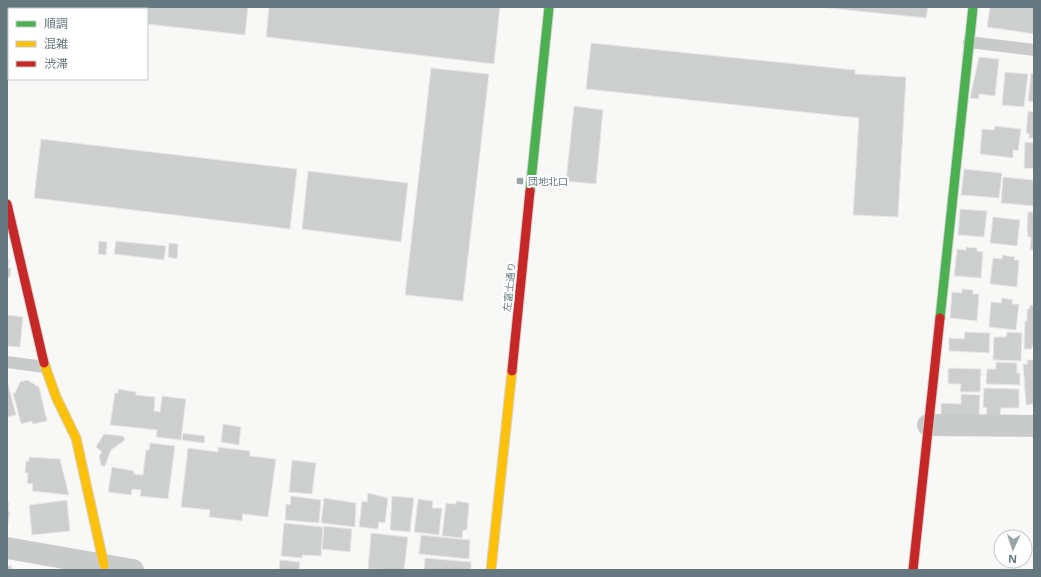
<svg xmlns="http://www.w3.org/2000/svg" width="1041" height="577" viewBox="0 0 1041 577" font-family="'Noto Sans','Noto Sans JP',sans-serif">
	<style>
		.building { fill: #cdcfcf; stroke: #e8e8e6 }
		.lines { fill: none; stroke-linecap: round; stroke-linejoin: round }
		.fast-casing { stroke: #d3d4d4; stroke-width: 11 }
		.slow-casing { stroke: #d3d4d4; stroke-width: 11 }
		.jam-casing { stroke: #d3d4d4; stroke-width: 11 }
		.lane { stroke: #c9cbcb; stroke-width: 12 }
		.street { stroke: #c9cbcb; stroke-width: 22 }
		.fast { stroke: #4caf50; stroke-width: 9 }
		.slow { stroke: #ffc107; stroke-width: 9 }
		.jam { stroke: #c62828; stroke-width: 9 }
		.poi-dot { fill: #99a5a9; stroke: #fff; stroke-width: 1.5 }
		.labels { text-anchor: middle; stroke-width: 4; stroke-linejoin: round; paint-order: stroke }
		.poi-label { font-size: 10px; fill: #66787f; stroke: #fff; text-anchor: start }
		.street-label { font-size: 10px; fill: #66787f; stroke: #fff }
	</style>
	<rect width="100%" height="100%" fill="#f8f8f7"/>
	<!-- building -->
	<path class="building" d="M17 7H248L245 35 147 24V9H17Z
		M269 7H500L494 64 266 37Z
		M819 7H928L926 18Z
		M990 7H1034V34L987 27Z
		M591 43 855 70V74L906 77 898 217 853 215 859 118 586 89Z
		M979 57 999 59 995 96 979 94V99L970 98Z
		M431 68 489 74 463 301 405 295Z
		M1005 72 1028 74 1024 107 1002 105Z
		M1031 73 1034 74V102L1028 101Z
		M574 106 603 110 596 184 566 181Z
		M1028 111 1034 112V138H1029V134L1026 133Z
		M995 126 1021 129 1018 151 1013 150V158L980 154 982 129 994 130Z
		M41 139 297 169 290 229 34 198Z
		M1025 142 1034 143V169L1024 168Z
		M964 169 1002 173 999 198 961 195Z
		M308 171 408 183 401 242 302 229Z
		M1003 177 1034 180V206L1001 203Z
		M960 209 987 211 984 237 958 235Z
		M1028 212H1034V250H1030L1031 237H1028L1027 227Z
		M993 217 1020 220 1017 246 990 243Z
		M99 241 107 242 106 255 98 254Z
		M116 241 166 246 164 260 114 254Z
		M169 243 178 244 177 259 168 257Z
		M966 247 977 248V251L983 252 981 278 954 276 957 249 966 250Z
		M1002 255 1015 257 1014 260H1019L1017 287 990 284 993 258 1002 259Z
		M7 260H9L8 268H11L10 277H7Z
		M962 289 973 290V294H979L977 321 950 318 952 292 962 293Z
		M1002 298 1013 300 1012 304H1019L1016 330 989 327 991 302 1001 303Z
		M1030 305H1034V346H1032V349H1024L1025 321H1027V309H1029Z
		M7 315 23 317 20 347 7 346Z
		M965 332 990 333 989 353 949 351V338L964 339Z
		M1007 332 1022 333 1021 361 993 360 994 337H1006Z
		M1027 360H1034V404L1026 405 1023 364H1027Z
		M996 362 1017 363V373H1020V385L986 384 987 369H996Z
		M948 368 981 369 980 392H960L961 384H948Z
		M7 380 16 415 7 417Z
		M27 380 39 387 47 421 33 424 32 421 21 424 13 393H15L20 382Z
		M984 388 1019 389V408H1001L1000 417H986L987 408 983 407Z
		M118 389 136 392V395L155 397 154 411 160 412 162 396 186 399 181 440 156 437 157 430 110 425 115 393H118Z
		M961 394 980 395 979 417 941 416V403L961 404Z
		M223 424 241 427 239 445 221 442Z
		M183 433 205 436 204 443 182 440Z
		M104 434 123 436 125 440 111 450 105 466H101L99 456 102 452 96 447Z
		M150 443 175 446 168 499 140 496 141 490 132 489 131 495 108 492 112 467 134 471V474L143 475 146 450H149Z
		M218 447 250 451V456L276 459 268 517 243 514 242 521 209 517 210 510 181 507 188 448 218 452Z
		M29 457 60 459 69 495 32 491 33 484 27 483 28 473H25L26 461H29Z
		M292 460 316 463 312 494 289 492Z
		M368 493 388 498 385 523 379 522 378 529 359 527 362 501 367 502Z
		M291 496 321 500 319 523 285 520 286 504 290 505Z
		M392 496 414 498 410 532 390 530Z
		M324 498 356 503 355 527 321 523Z
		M418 499 433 501 432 508H442L439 535 414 532Z
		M67 500 70 531 32 535 29 505Z
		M456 501 469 503 467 530H463L462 538 442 536 446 503 456 504Z
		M7 502 9 503 8 511 10 512 7 528Z
		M284 523 323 527 321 556 302 555V558L281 556Z
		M324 526 352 529 350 552 322 549Z
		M371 533 408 537 404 570 368 569Z
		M421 535 470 540 469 559 419 554Z
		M425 558 471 562V570H424Z
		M280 560 300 562 299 570H279Z
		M10 565 13 570H7V567Z
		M1001 569 1034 570H1001Z"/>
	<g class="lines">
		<!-- fast casing -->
		<g class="fast-casing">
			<path id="fast" d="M530 191 549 7
				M940 318 973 7"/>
		</g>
		<!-- slow casing -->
		<g class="slow-casing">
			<path id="slow" d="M44 363 56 397 76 438 104 565
				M491 570 512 371"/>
		</g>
		<!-- jam casing -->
		<g class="jam-casing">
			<path id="jam" d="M7 204 44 363
				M512 371 530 191
				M913 570 940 318"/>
		</g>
		<!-- lane -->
		<path class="lane" d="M969 42 1034 50
			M7 362 45 367"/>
		<!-- street -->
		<path class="street" d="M928 425 1034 426
			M7 548 133 570"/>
		<!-- fast -->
		<use href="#fast" class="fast"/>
		<!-- slow -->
		<use href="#slow" class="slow"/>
		<!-- jam -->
		<use href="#jam" class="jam"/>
	</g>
	<!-- markers -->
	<rect class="poi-dot" x="516" y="177" width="8" height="8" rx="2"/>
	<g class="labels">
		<!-- poi labels -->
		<g class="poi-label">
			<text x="528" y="185">団地北口</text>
		</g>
		<!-- street labels -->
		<g class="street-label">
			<text transform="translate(509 287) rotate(-84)" y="4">左富士通り</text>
		</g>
	</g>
	<!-- border -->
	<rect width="1041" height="577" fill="none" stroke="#66787f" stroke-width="16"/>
	<!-- legend -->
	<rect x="8" y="8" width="140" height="72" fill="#ffffff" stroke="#c2c9cc"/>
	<rect x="16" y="21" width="20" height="6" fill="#4caf50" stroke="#c2c9cc"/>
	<text x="44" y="28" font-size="12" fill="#66787f">順調</text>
	<rect x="16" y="41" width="20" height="6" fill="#ffc107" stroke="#c2c9cc"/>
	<text x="44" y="48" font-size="12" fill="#66787f">混雑</text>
	<rect x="16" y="61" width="20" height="6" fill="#c62828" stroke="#c2c9cc"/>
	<text x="44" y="68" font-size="12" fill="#66787f">渋滞</text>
	<!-- north arrow -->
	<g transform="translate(1013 549) rotate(183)"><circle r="19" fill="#ffffff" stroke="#c2c9cc"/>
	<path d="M0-3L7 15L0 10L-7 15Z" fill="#99a5a9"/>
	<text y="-6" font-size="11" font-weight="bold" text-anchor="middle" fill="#66787f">N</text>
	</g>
</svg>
